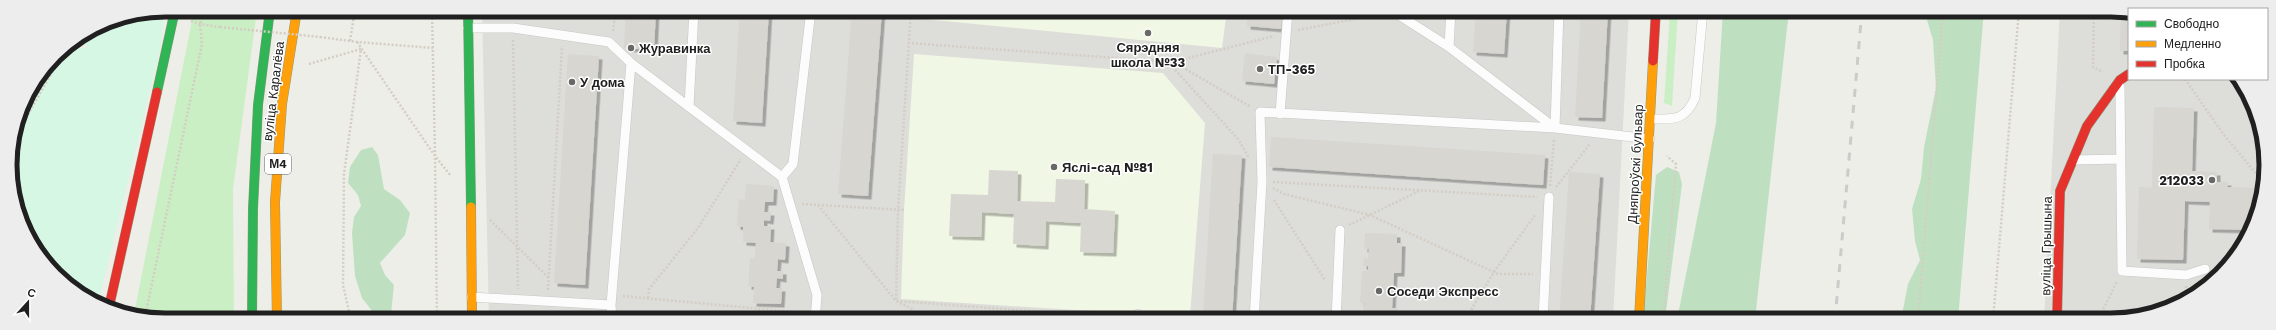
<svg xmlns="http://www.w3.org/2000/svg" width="2276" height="330" viewBox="0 0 2276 330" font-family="'Work Sans',sans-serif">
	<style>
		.residential { fill: #ddddda }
		.education { fill: #f0f7e4 }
		.grass { fill: #caefc4 }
		.forest { fill: #bee0c0 }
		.park { fill: #d5f7e3 }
		.building { fill: #d7d6d0; filter: url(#shadow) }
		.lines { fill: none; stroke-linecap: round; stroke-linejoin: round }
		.lane-casing { stroke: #c7c7c4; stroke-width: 10 }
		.fast-casing { stroke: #8d9a7f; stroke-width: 10 }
		.slow-casing { stroke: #8d9a7f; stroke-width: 10 }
		.jam-casing { stroke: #8d9a7f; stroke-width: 10 }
		.path { stroke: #d4cdc4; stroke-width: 2.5; stroke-dasharray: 2 2; stroke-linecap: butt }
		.lane { stroke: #fcfcfc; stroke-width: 9 }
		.fast { stroke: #30b455; stroke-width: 9 }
		.slow { stroke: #ff9f0a; stroke-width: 9 }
		.jam { stroke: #e5322d; stroke-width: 9 }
		.rail { stroke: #cbcbca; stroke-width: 3; stroke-dasharray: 8 8; stroke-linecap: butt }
		.path-bridge { stroke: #d4cdc4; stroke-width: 2.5; stroke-dasharray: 2 2; stroke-linecap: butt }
		.poi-dot { fill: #686866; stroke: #fff; stroke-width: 1.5 }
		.labels { text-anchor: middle; stroke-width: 3; stroke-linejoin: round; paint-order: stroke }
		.shield { fill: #fff; stroke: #636363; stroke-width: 1 }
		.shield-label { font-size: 12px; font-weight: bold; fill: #202020 }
		.poi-label { font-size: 13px; font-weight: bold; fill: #202020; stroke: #fff; text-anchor: start }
		.street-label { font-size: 13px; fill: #202020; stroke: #fff }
		.rim { fill: none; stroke: #202020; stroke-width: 5 }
	</style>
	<defs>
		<filter id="shadow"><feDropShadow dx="3.5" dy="3.5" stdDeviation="0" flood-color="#0004"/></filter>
	</defs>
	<rect width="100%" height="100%" fill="#eeeee8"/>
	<!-- residential -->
	<path class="residential" d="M482 10H1629L1613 320H489Z
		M2060 10H2121L2129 12V79H2237L2258 115 2266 175 2250 233 2221 274 2179 304 2121 320H2044Z"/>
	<!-- education -->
	<path class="education" d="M924 10H1227L1222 48 924 19Z
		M914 54 1163 73 1205 123 1190 316 1138 314 901 299 904 210Z"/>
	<!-- grass -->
	<path class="grass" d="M194 10H257L233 189 234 320H155L134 314Z
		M1670 12H1678L1672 106 1664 103Z"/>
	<!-- forest -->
	<path class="forest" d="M1723 10H1789L1755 320H1677L1716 123Z
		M1924 10H1984L1958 320H1901L1908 284 1920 260 1915 241 1912 209 1921 179 1924 147 1936 88 1933 40Z
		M372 147 378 155 384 189 400 200 410 213 405 235 380 263 385 275 394 285 391 314 394 320H379L362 298 355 276 352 233 354 217 361 206 358 195 348 183 350 167 361 150Z
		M1667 167 1679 172 1682 184 1665 320H1643L1656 175Z"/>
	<!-- park -->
	<path class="park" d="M165 10 160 49 98 304 49 267 18 215 10 155 22 105 56 55 68 47 87 48 81 38 106 22Z"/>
	<!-- building -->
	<path class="building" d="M626 10H656L654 50 624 48Z
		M740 10H769L762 123 733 121Z
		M852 10H882L868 196 838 194Z
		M1248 10H1283L1281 29 1247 26Z
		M1476 10H1507L1504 54 1473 52Z
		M1581 10H1608L1602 118 1575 117Z
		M2121 10 2129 12V51H2120Z
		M1245 53 1277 57 1274 84 1242 81Z
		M568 54 599 56 585 285 554 283Z
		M2154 107 2194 108 2192 171 2217 172V182H2228L2227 187 2262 188 2251 230 2209 229 2210 202 2185 201 2183 260 2137 259 2139 187 2152 188Z
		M1271 137 1545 155 1543 185 1269 167Z
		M1213 154 1242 155 1232 319 1203 317Z
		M989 170 1018 171 1017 201 1055 202 1056 179 1085 180 1084 209 1115 211 1113 253 1080 252 1081 223 1046 221 1045 246 1013 244 1014 214 982 212 981 237 949 236 951 194 988 195Z
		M1569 172 1600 174 1590 320H1559Z
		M746 184 774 186 773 202H765L764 212H771L770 221 764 220V226H771L770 242 786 243 785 260 778 259 777 271H783V279L777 278 776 288H782L781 304 753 303 754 287 748 286 750 258H755L756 243 743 242V227L737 226 739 199 745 200Z
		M1365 233 1397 234V243H1402L1401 273H1394L1392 308H1398L1397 320H1363L1364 303H1360L1362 271H1368V266H1363L1364 258 1368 259 1369 249H1364Z
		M2195 284H2207L2195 293Z
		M2107 311H2140V315L2121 320H2107Z"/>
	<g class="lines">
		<!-- lane casing -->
		<g class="lane-casing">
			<path id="lane" d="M1391 10 1449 47 1555 128
				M468 28H513L609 42 631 63 782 177 793 164 811 10
				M1449 47 1451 10
				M2120 87 2122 271 2186 275 2205 269
				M689 107 694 10
				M1280 114 1288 10
				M1651 119C1674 119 1685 121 1695 98L1703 10
				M1555 128 1559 10
				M2073 160 2120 159
				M782 177 817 295 815 320
				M471 297 611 305 631 63
				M611 305 612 320
				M1138 320V314
				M1254 320 1262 182 1260 112 1555 128 1650 139
				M1336 320 1340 230
				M1543 320 1549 197"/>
		</g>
		<!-- fast casing -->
		<g class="fast-casing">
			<path id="fast" d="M468 10 471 207
				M157 92 175 10
				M252 320 253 209 258 105 270 10"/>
		</g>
		<!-- slow casing -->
		<g class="slow-casing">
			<path id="slow" d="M471 207 472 320
				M277 320 275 202 282 104 297 10
				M1639 320 1653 61"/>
		</g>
		<!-- jam casing -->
		<g class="jam-casing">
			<path id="jam" d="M1653 61 1656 10
				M109 307 157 92
				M2057 320 2060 191 2087 126 2120 80 2129 74"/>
		</g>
		<!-- path -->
		<path class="path" d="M432 10 435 156 451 176
			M608 10 615 20
			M911 10 898 210 896 301 1127 318
			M2094 10 2093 67 2103 72
			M513 17 514 10
			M191 21 200 24 220 27
			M102 24 112 25 154 12
			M1298 30 1365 17 1377 10
			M613 31 616 10
			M320 37 357 42 433 48
			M513 40 518 289
			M350 41 355 10
			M357 42 435 156 437 320
			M908 43 1173 62 1251 107
			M1167 61 1238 139 1249 158
			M1173 62 1274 36
			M309 64 361 49 344 174 343 285 351 320
			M2185 79 2224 135 2264 183
			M14 139 66 48
			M1273 182 1537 197
			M1550 186 1554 139
			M1556 187 1590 144
			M1273 188 1284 194 1370 215 1498 274H1533
			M1274 200 1325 280
			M802 204 904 210
			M818 205 896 301 912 309 922 320
			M490 220 549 278
			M1349 225 1419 191
			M2186 286V299
			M548 290 562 46
			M623 296 805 313
			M648 298 649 289 698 228 741 159
			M145 317 202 44 200 24 206 10
			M1150 319 1169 320
			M518 320V312
			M759 320V310
			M1465 320 1494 272 1535 215
			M1663 320 1676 164 1667 156
			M1918 320 1943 10
			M1993 320 2019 10
			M2098 320 2117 281"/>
		<!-- lane -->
		<use href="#lane" class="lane"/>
		<!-- fast -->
		<use href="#fast" class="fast"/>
		<!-- slow -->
		<use href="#slow" class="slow"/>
		<!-- jam -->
		<use href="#jam" class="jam"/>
		<!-- rail -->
		<path class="rail" d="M1835 320 1862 10"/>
		<!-- path-bridge -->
		<path class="path-bridge" d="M220 27 320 37"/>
	</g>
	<!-- markers -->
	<g class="poi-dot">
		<circle cx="1148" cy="33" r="4"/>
		<circle cx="631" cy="48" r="4"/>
		<circle cx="1260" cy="69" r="4"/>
		<circle cx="572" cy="82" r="4"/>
		<circle cx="1054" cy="167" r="4"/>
		<circle cx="2212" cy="180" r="4"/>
		<circle cx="1379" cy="291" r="4"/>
	</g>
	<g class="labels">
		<!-- shield labels -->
		<rect class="shield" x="265" y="154" width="26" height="20" rx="3"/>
		<g class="shield-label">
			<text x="278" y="168">М4</text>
		</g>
		<!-- poi labels -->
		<g class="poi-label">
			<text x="1148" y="52" text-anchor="middle">Сярэдняя<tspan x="1148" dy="15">школа №33</tspan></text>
			<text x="639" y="53">Журавинка</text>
			<text x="1268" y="74">ТП-365</text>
			<text x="580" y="87">У дома</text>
			<text x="1062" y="172">Яслі-сад №81</text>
			<text x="2204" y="185" text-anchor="end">212033</text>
			<text x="1387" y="296">Соседи Экспресс</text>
		</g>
		<!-- street labels -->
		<g class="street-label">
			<text transform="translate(273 91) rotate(-83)" y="5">вуліца Каралёва</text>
			<text transform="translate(1635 164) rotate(-87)" y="5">Дняпроўскі бульвар</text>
			<text transform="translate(2046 246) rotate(-89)" y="5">вуліца Грышына</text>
		</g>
	</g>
	<!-- crop -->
	<path d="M0 0H2276V330H0ZM165 17H2111A148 148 0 0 1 2259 165V165A148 148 0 0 1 2111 313H165A148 148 0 0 1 17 165V165A148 148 0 0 1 165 17Z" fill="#ededed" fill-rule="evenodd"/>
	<path class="rim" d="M165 17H2111A148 148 0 0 1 2259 165V165A148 148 0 0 1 2111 313H165A148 148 0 0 1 17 165V165A148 148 0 0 1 165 17Z"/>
	<!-- legend -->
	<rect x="2128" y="8" width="140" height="72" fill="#ffffff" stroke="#a6a6a6"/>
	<rect x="2136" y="21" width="20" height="6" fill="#30b455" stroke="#a6a6a6"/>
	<text x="2164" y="28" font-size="12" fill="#202020">Свободно</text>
	<rect x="2136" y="41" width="20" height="6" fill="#ff9f0a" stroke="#a6a6a6"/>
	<text x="2164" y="48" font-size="12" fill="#202020">Медленно</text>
	<rect x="2136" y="61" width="20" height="6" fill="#e5322d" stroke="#a6a6a6"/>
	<text x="2164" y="68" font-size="12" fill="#202020">Пробка</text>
	<!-- north arrow -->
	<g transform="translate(28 302) rotate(21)" stroke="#ffffff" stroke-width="3" paint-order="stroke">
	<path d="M0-3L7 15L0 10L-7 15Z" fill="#202020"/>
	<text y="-6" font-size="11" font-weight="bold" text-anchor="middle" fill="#202020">С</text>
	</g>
</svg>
